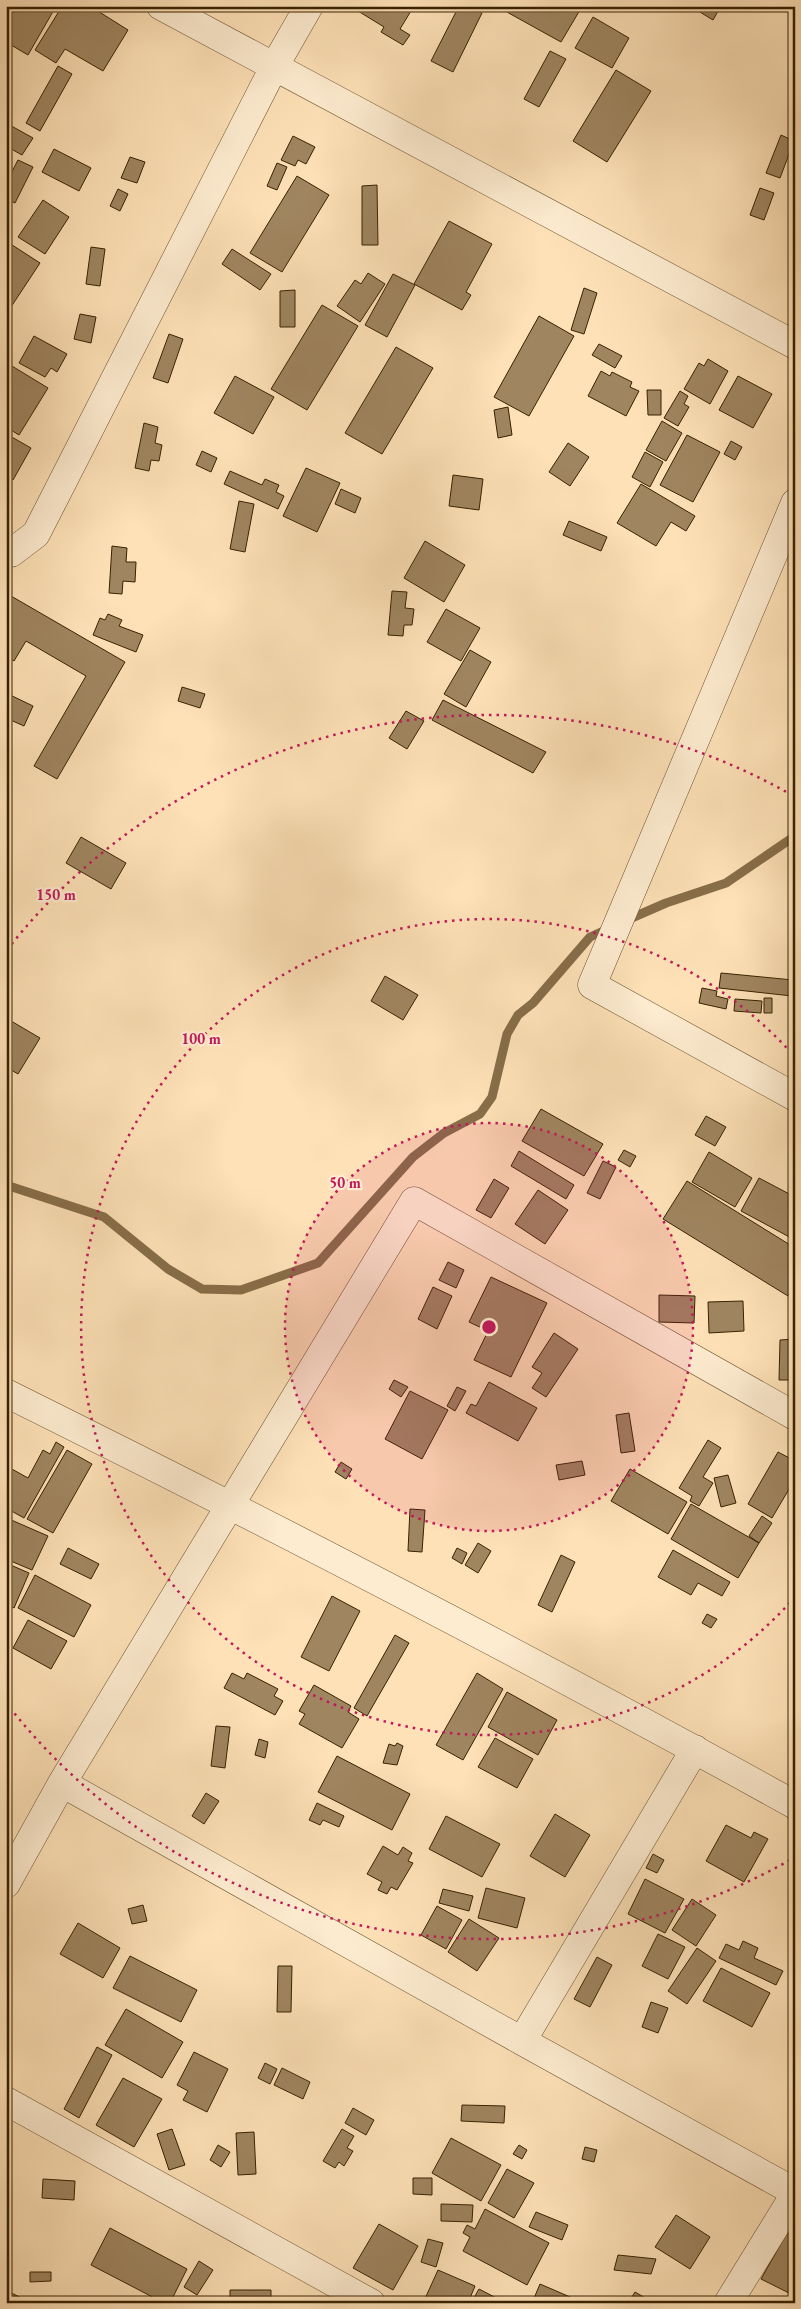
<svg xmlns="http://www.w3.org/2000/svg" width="801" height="2309" viewBox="0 0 801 2309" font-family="'EB Garamond',serif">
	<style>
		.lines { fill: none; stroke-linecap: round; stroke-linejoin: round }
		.stream { stroke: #876e49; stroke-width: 9 }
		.building { fill: #9f8560; stroke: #382201 }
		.minor-casing { stroke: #6a522e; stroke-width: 29 }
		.minor { stroke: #feecd0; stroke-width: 28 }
		.ring { fill: none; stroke: #c2185b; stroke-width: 2.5; stroke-dasharray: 2.5 5 }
		.centre { fill: #c2185b; stroke: #feecd0; stroke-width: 2.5 }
		.ring-label { font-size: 15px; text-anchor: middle; font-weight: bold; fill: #c2185b; stroke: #feecd0; stroke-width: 4.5; stroke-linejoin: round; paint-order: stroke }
	</style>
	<rect width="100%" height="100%" fill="#fee1b7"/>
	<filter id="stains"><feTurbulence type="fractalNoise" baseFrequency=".004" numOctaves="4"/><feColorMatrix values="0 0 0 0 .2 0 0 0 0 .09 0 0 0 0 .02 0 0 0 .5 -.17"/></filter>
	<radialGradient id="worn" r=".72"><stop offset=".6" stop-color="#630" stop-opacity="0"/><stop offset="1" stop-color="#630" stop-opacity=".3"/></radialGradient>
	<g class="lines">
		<!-- stream -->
		<path class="stream" d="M627 920 666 903 726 883 795 836
			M6 1185 104 1217 168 1269 202 1289 241 1290 318 1263 413 1157 444 1133 480 1114 492 1097 507 1034 518 1015 533 1003 590 937 610 928"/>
	</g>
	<!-- building -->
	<path class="building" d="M6 6H51L55 8 28 55 6 42Z
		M59 6H94L93 8 128 30 103 71 65 49 56 63 35 50 61 8Z
		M360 6H414L400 29 410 35 403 45 381 32 384 27 358 11Z
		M459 6H468L482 13 453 72 431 61Z
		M496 6H573L580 10 561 42Z
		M690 6H721L713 20Z
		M593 17 629 38 612 68 575 48Z
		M550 51 566 59 539 107 524 99Z
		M58 66 72 74 40 131 26 123Z
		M616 70 651 91 607 162 573 141Z
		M6 123 33 138 22 155 6 146Z
		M781 135 794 141 780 178 766 173Z
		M293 136 315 147 306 164 298 160 295 166 281 160Z
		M54 149 91 168 79 191 42 172Z
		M130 157 145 162 137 183 121 178Z
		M18 160 33 167 15 203 6 199V183Z
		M277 163 287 167 277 190 267 186Z
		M297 176 329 195 282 272 250 253Z
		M377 185 378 245H362V186Z
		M760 188 774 193 764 220 750 215Z
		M118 189 128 194 120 211 110 206Z
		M43 200 69 217 45 254 18 237Z
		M449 221 492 244 466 292 471 295 462 310 414 284Z
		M6 241 40 263 7 313H6Z
		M91 247 105 249 100 286 86 284Z
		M232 249 271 274 260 290 222 264Z
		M368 273 385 284 360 322 337 306 355 280 361 284Z
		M393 274 415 285 387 337 365 325Z
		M584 288 597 293 584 334 571 330Z
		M295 290V327H280V291Z
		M322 305 358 326 307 410 271 389Z
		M80 314 96 317 91 343 74 339Z
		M539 316 574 336 529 416 494 397Z
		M169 334 183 339 168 383 153 378Z
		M34 336 67 354 57 372 51 368 45 377 19 363Z
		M599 344 622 356 615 368 592 355Z
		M396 347 433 368 382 454 345 433Z
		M708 359 728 371 710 404 684 389 699 363 704 366Z
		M7 363 48 388 19 435 6 427Z
		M601 371 610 376 612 372 632 382 630 387 639 391 626 416 588 396Z
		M235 376 274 397 253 434 214 413Z
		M738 376 772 394 753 428 719 410Z
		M647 390H661V415H648Z
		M680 391 688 396 684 404 689 407 678 426 664 418Z
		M508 407 512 435 498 438 494 410Z
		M662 421 682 433 666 461 646 450Z
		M144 423 158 427 155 443 162 445 159 461 151 460 149 471 135 468Z
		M687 435 720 452 693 502 660 485Z
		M10 436 31 448 13 480 6 476V443Z
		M731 441 742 447 735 460 724 454Z
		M568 443 589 457 570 486 549 472Z
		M202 451 217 458 211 472 196 465Z
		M645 452 663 462 650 487 632 477Z
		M306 468 340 483 317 532 283 516Z
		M230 471 262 485 265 479 279 485 276 492 284 496 278 509 224 484Z
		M453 475 483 479 479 510 449 506Z
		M641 484 695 516 686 531 671 522 656 546 617 523Z
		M341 489 361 498 355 513 335 504Z
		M239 501 254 504 245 552 230 549Z
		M569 521 607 537 601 551 563 535Z
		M425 541 465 565 444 602 404 578Z
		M112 546 127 548 126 562H136L135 582 123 581 122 594 109 593Z
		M392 591 407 592 405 608 414 609 412 625H404L403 636 388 635Z
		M11 596 125 662 57 779 34 766 86 676 26 641 14 661 6 656V603Z
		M446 609 480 628 461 661 427 642Z
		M108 614 122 620 119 626 143 635 136 652 93 635 100 618 105 620Z
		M470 650 491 662 466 707 444 694Z
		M182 687 205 694 200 708 178 701Z
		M6 693 33 706 24 726 6 718Z
		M443 700 546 752 533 773 432 720Z
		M406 711 424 721 407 749 389 738Z
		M81 837 126 863 111 889 66 863Z
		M721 973 793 980 792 996 719 988Z
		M385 976 418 995 403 1020 371 1001Z
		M702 988 717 991 716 996 728 999 726 1009 699 1003Z
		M764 998H772V1013H764Z
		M735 999 762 1001 761 1013 734 1011Z
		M6 1018 40 1038 18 1074 6 1067Z
		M541 1109 603 1144 584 1176 522 1141Z
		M706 1116 726 1127 715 1146 695 1135Z
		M624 1150 636 1156 630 1167 618 1160Z
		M519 1151 574 1185 566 1199 511 1166Z
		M709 1152 752 1178 735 1207 692 1182Z
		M603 1161 616 1167 600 1199 587 1193Z
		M759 1178 795 1197V1240L741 1211Z
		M494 1179 509 1188 491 1218 476 1210Z
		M687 1181 795 1248V1285L788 1296 663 1219Z
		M538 1190 568 1210 545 1244 515 1224Z
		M448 1262 464 1270 456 1288 439 1280Z
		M491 1277 547 1303 511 1377 474 1360 488 1331 469 1322Z
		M433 1287 452 1296 437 1329 418 1319Z
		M659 1295 695 1296 694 1323 659 1322Z
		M743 1301 744 1331 709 1333 708 1302Z
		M554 1333 578 1349 546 1397 532 1388 542 1373 532 1367Z
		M794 1339V1380H779L780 1340Z
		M394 1380 408 1387 401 1397 389 1389Z
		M489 1382 537 1408 518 1441 466 1413 471 1404 476 1406Z
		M457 1387 466 1391 455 1411 447 1406Z
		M410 1391 448 1410 422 1459 385 1439Z
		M629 1413 635 1451 621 1453 616 1415Z
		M708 1440 721 1448 703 1477 713 1483 699 1506 690 1501 692 1496 679 1488Z
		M56 1442 64 1447 24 1518 6 1508V1474L10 1468 28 1478 43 1450 50 1454Z
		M67 1450 92 1464 53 1533 27 1519Z
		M778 1452 795 1461V1479L772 1518 748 1504Z
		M582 1461 585 1475 559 1480 556 1465Z
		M341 1462 352 1469 346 1479 335 1472Z
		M630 1469 687 1502 668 1534 611 1501Z
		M728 1475 736 1503 721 1507 714 1478Z
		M691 1504 759 1543 738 1578 671 1539Z
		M410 1509 425 1510 422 1552 408 1551Z
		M762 1516 772 1523 759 1543 749 1536Z
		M9 1519 48 1536 32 1570 6 1559V1525Z
		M478 1543 491 1551 478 1573 465 1565Z
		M68 1548 99 1564 91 1579 60 1564Z
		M457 1548 467 1553 462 1564 452 1558Z
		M673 1550 730 1582 722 1596 698 1583 691 1595 658 1577Z
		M561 1555 575 1562 552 1612 538 1605Z
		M6 1563 29 1573 14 1608 6 1604Z
		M35 1575 91 1605 74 1637 18 1608Z
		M332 1596 360 1611 329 1671 301 1657Z
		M707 1614 717 1619 711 1628 702 1623Z
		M28 1620 67 1641 51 1669 13 1648Z
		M395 1635 409 1643 367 1716 354 1708Z
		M232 1673 244 1679 247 1673 278 1689 274 1696 283 1701 275 1715 224 1688Z
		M477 1673 503 1689 463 1760 436 1745Z
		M314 1685 351 1706 348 1712 359 1719 342 1748 299 1724 305 1714 299 1711Z
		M507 1692 557 1720 538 1755 488 1727Z
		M216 1726 230 1727 225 1768 211 1766Z
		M495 1738 533 1759 517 1788 478 1767Z
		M259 1739 268 1742 265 1758 255 1755Z
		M397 1743 403 1746 397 1765 383 1763 389 1744 395 1746Z
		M337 1756 410 1794 392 1830 318 1792Z
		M206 1793 219 1801 204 1824 192 1816Z
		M317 1803 344 1816 339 1827 323 1820 320 1825 309 1820Z
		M555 1814 590 1835 565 1877 530 1856Z
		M446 1816 500 1844 482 1877 429 1849Z
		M726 1825 751 1838 754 1832 768 1839 744 1882 706 1861Z
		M383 1846 398 1855 403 1847 412 1853 408 1861 413 1863 397 1890 391 1887 387 1894 378 1890 382 1882 367 1874Z
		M653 1854 664 1860 657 1873 646 1868Z
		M645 1879 684 1899 665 1933 628 1914Z
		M486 1888 525 1898 517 1928 478 1918Z
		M443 1889 473 1896 469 1911 439 1903Z
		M692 1899 716 1915 696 1946 672 1930Z
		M143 1905 147 1921 132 1924 128 1909Z
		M437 1906 462 1920 446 1949 421 1935Z
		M469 1919 499 1938 477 1971 448 1952Z
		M78 1923 120 1948 103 1978 60 1954Z
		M658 1934 685 1947 668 1979 642 1966Z
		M743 1941 758 1948 754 1958 783 1971 776 1985 719 1958 726 1944 739 1950Z
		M697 1948 716 1961 687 2004 668 1991Z
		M130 1956 197 1990 181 2022 113 1988Z
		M597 1957 612 1965 590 2007 574 1999Z
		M278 1966H292L291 2012H277Z
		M721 1968 770 1993 752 2027 703 2001Z
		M651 2002 668 2008 658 2033 642 2027Z
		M126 2009 183 2042 162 2078 105 2045Z
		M97 2047 112 2055 79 2118 64 2109Z
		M194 2052 228 2069 207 2112 183 2100 188 2091 177 2085Z
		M265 2063 277 2069 270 2084 258 2078Z
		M282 2068 310 2082 303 2099 274 2085Z
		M123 2078 162 2099 134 2147 96 2125Z
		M462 2105 505 2106 504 2123 461 2121Z
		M353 2108 374 2120 366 2135 345 2123Z
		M172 2129 185 2165 169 2170 157 2134Z
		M342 2129 354 2136 347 2148 353 2151 344 2166 339 2162 335 2168 323 2161Z
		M254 2132 256 2174 238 2175 236 2133Z
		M451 2138 501 2165 481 2201 432 2173Z
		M218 2145 230 2152 221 2167 210 2160Z
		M519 2145 527 2150 522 2159 513 2154Z
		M585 2147 597 2150 594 2162 582 2159Z
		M507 2169 534 2183 514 2218 488 2203Z
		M413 2178H432V2195L413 2194Z
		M43 2179 75 2181 74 2200 42 2198Z
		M441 2204 473 2205 472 2222 441 2221Z
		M485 2209 549 2243 527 2285 463 2251 470 2237 463 2233 467 2225 475 2229Z
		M536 2212 568 2225 562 2240 529 2227Z
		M676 2215 710 2237 690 2269 655 2247Z
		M379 2224 418 2246 393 2290 353 2268Z
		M110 2228 187 2269 170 2303H164L91 2265Z
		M787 2233 795 2237V2296L761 2279Z
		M428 2239 443 2243 436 2267 421 2262Z
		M618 2255 656 2259 651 2274 614 2270Z
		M199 2261 213 2270 197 2295 184 2287Z
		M438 2270 475 2286 468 2303H423Z
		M30 2272H51V2281L30 2282Z
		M540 2284 584 2303H532Z
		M479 2289 506 2303H471Z
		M6 2290 27 2301 26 2303H6Z
		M230 2290H271V2303H230Z
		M635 2292 654 2303H628Z
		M91 2300 118 2302 91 2303Z"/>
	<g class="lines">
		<!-- minor casing -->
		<g class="minor-casing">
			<path id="minor" d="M161 6 795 345
				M795 503 592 985 795 1097
				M6 553H11L36 534 274 67 309 6
				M6 1393C272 1525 536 1661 795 1805
				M62 1783 522 2041 795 2192
				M6 1884 62 1783 414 1201 795 1416
				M522 2041 695 1749
				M6 2101 371 2303
				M728 2303 795 2194"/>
		</g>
		<!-- minor -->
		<use href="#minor" class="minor"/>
	</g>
	<!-- distance rings -->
	<circle cx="489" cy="1327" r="204" fill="#c2185b" fill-opacity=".12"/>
	<g class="ring">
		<circle cx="489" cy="1327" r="204"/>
		<path d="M795 1597A408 408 0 1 1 795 1057"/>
		<path d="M790 1860A612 612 0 0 1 7 1704M7 950A612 612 0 0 1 790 794"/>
	</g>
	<circle cx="489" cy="1327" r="8" class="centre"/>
	<g class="ring-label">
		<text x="56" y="900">150 m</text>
		<text x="201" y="1044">100 m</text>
		<text x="345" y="1188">50 m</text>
	</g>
	<!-- margin -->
	<rect width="801" height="2309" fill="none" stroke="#fee1b7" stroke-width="25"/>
	<rect x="8" y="8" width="786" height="2294" fill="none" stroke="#382201" stroke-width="2.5"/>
	<rect x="12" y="12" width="776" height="2284" fill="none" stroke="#382201"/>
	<rect width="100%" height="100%" filter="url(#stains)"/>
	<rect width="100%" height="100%" fill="url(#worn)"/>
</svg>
